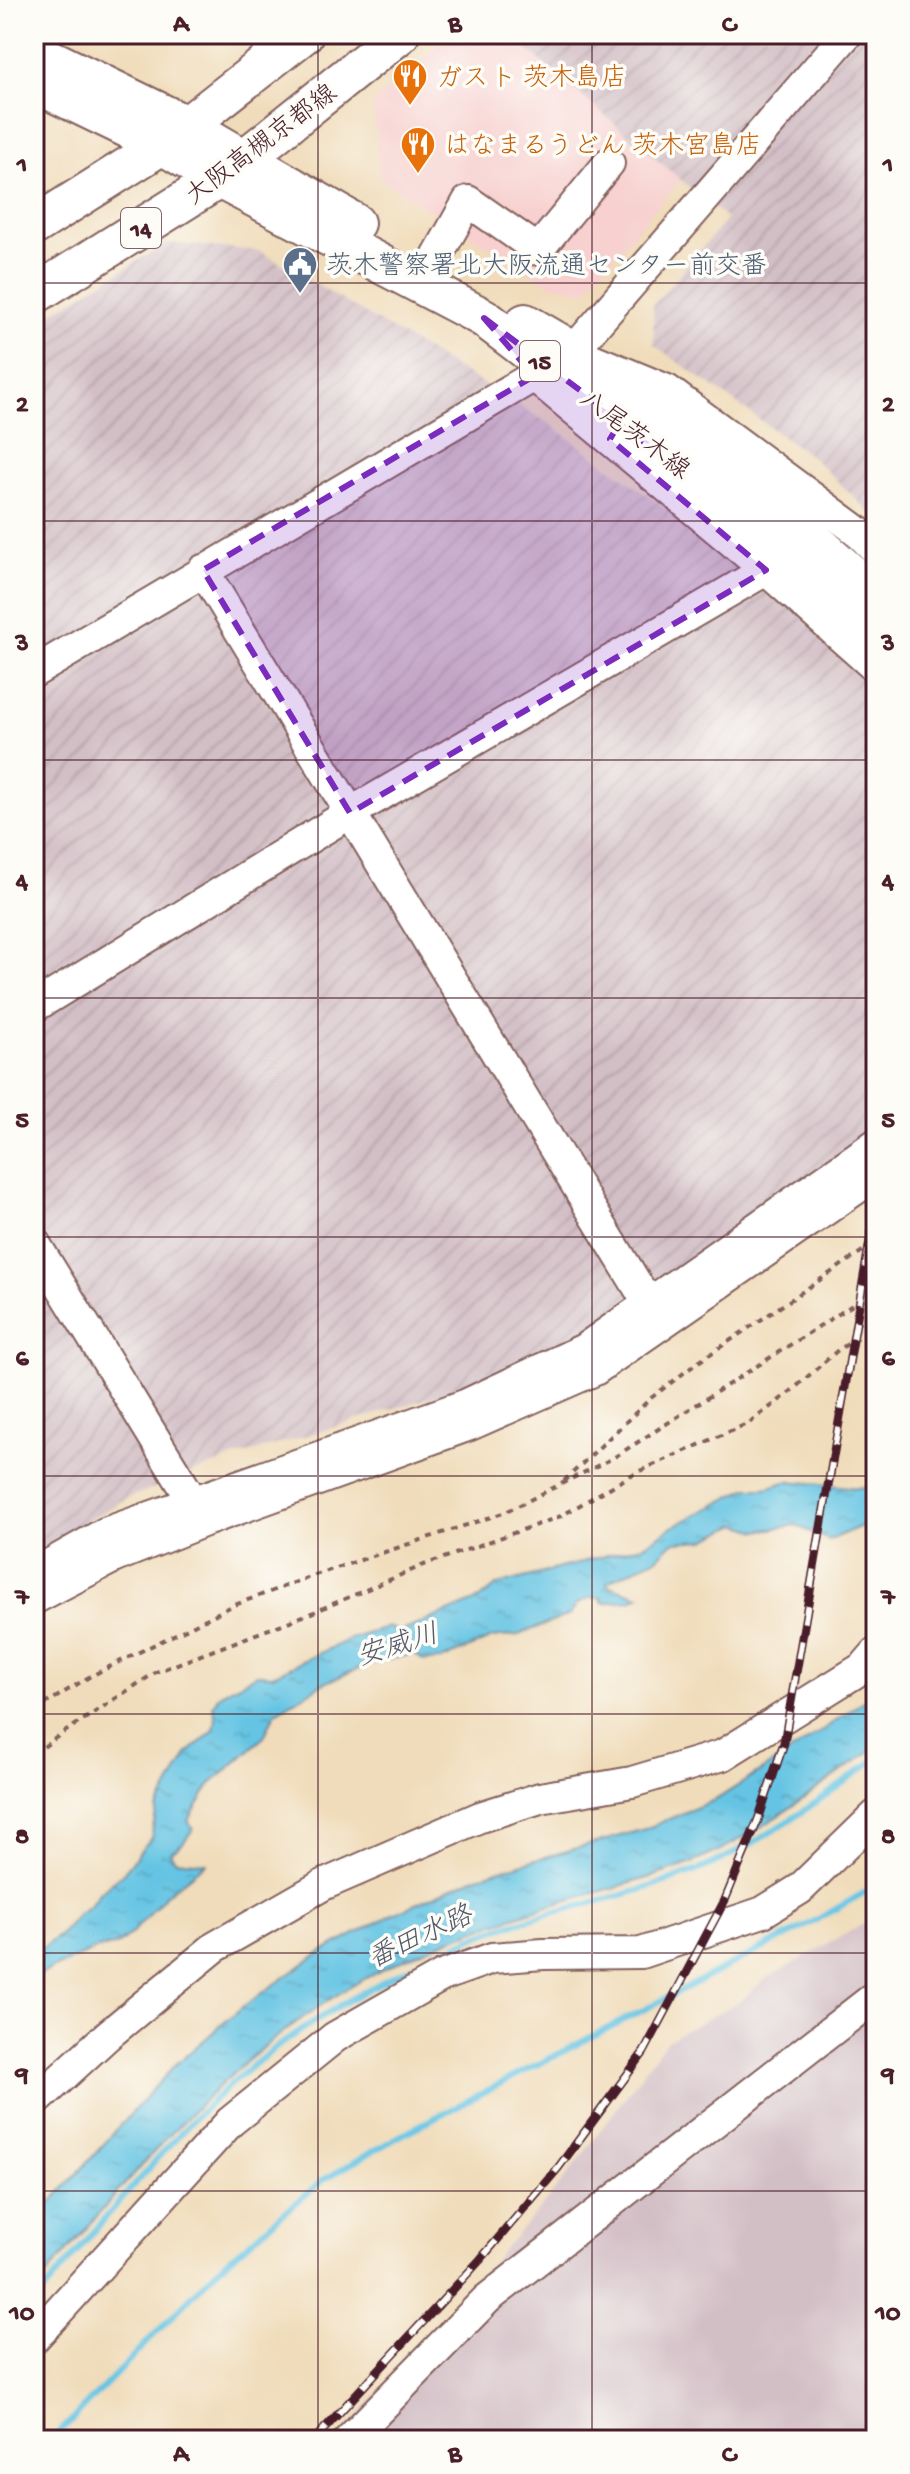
<svg xmlns="http://www.w3.org/2000/svg" width="910" height="2474" viewBox="0 0 910 2474" font-family="'Gochi Hand','Klee One',sans-serif">
	<style>
		.built { fill: #f7d0cf }
		.industrial { fill: url(#industrial-furrows) }
		.railway { fill: #d2bec5 }
		.water { fill: url(#water-ripples); stroke: #587287; stroke-width: 2 }
		.lines { fill: none; stroke-linecap: round; stroke-linejoin: round }
		.stream { stroke: #65c4e3; stroke-width: 6 }
		.minor-casing { stroke: #84615d; stroke-width: 34 }
		.major-casing { stroke: #84615d; stroke-width: 42 }
		.path { stroke: #84615d; stroke-width: 4; stroke-dasharray: 6 6; stroke-linecap: butt }
		.minor { stroke: #fff; stroke-width: 30 }
		.major { stroke: #fff; stroke-width: 38 }
		.rail-casing { stroke: #4a1f2b; stroke-width: 9 }
		.rail { stroke: #fdfcf7; stroke-width: 6; stroke-dasharray: 18; stroke-linecap: butt }
		.marked { fill: #7b2cbf; fill-opacity: 0.2; stroke: #7b2cbf; stroke-width: 6; stroke-dasharray: 16 10; stroke-linejoin: round }
		.grid { fill: none; stroke: #4a1f2b; stroke-width: 2; stroke-opacity: 0.55 }
		.labels { text-anchor: middle; stroke-width: 7; stroke-linejoin: round; paint-order: stroke }
		.shield { fill: #fdfcf7; stroke: #806168; stroke-width: 2 }
		.shield-label { font-size: 24px; font-weight: bold; fill: #4a1f2b }
		.food-label { font-size: 26px; fill: #c56008; stroke: #fdfcf7; text-anchor: start }
		.street-label { font-size: 26px; fill: #4a1f2b; stroke: #fdfcf7 }
		.service-label { font-size: 26px; fill: #4e5e75; stroke: #fdfcf7; text-anchor: start }
		.water-label { font-size: 28px; font-style: italic; fill: #53596b; stroke: #fdfcf7 }
		.neatline { fill: none; stroke: #4a1f2b; stroke-width: 3 }
		.grid-label { font-size: 26px; text-anchor: middle; font-weight: bold; fill: #4a1f2b }
	</style>
	<defs>
		<pattern id="industrial-furrows" width="10" height="10" patternUnits="userSpaceOnUse" patternTransform="scale(2)"><rect width="10" height="10" fill="#d2bec5"/><path d="M-1 1l2-2M0 10L10 0M9 11l2-2" fill="none" stroke="#b6a3a9"/></pattern>
		<pattern id="water-ripples" width="26" height="14" patternUnits="userSpaceOnUse" patternTransform="scale(2)"><rect width="26" height="14" fill="#65c4e3"/><path d="M2 4q2-2 4 0t4 0M15 11q2-2 4 0t4 0" fill="none" stroke="#59a8c3"/></pattern>
	</defs>
	<rect width="100%" height="100%" fill="#fdfcf7"/>
	<filter id="ink" filterUnits="userSpaceOnUse"><feTurbulence type="fractalNoise" baseFrequency=".0125" numOctaves="2"/><feDisplacementMap in="SourceGraphic" scale="16" xChannelSelector="R" yChannelSelector="G"/><feConvolveMatrix kernelMatrix="1 2 1 2 8 2 1 2 1" color-interpolation-filters="sRGB"/></filter>
	<filter id="wash" filterUnits="userSpaceOnUse"><feTurbulence type="fractalNoise" baseFrequency=".006" numOctaves="4" result="noise"/><feDisplacementMap in="SourceGraphic" scale="32" xChannelSelector="R" yChannelSelector="G"/><feGaussianBlur stdDeviation="1.8" result="paint"/><feColorMatrix in="noise" values="0 0 0 0 0 0 0 0 0 0 0 0 0 0 0 0 0 1.4 0 .05"/><feComposite in="paint" operator="in"/></filter>
	<g filter="url(#wash)">
		<rect width="100%" height="100%" fill="#f0dcba"/>
		<!-- built -->
		<path class="built" d="M450 34H509L681 179 585 291 548 284 380 179 373 103Z"/>
		<!-- industrial -->
		<path class="industrial" d="M509 34H876V518L812 457 654 345 653 305 727 219Z
			M167 243 260 251 550 424 777 589 876 678V1130L597 1326 468 1386 226 1460 125 1499 34 1552V324Z"/>
		<!-- railway -->
		<path class="railway" d="M876 1917V2440H337L561 2184 667 2040 740 2001 767 1978Z"/>
		<!-- water -->
		<path class="water" d="M789 1481 859 1488 876 1485V1520L829 1540 796 1525 758 1531 737 1524 705 1540 673 1542 657 1558 607 1582 609 1586 639 1596 631 1600 602 1603V1598L591 1597 577 1604 570 1615 518 1635 492 1638 441 1660 424 1661 414 1654 369 1664 322 1684 275 1713 264 1737 210 1785 188 1821 193 1829 183 1843 170 1853 175 1860 206 1863 167 1894 134 1931 117 1945 98 1948 34 1977V1954L61 1934 79 1913 90 1906 97 1895 123 1873 151 1838 157 1809 188 1753 214 1730 216 1719 213 1706 219 1695 257 1674 273 1675 350 1639 389 1627 400 1632 480 1599 498 1585 645 1545 672 1527 748 1488H766Z
			M876 1692V1747C814 1790 752 1841 681 1867 643 1881 603 1890 565 1901 494 1922 421 1947 357 1983 225 2058 131 2176 34 2290V2222L173 2067 241 2008 318 1954 391 1915 478 1876 645 1829 717 1799 799 1747Z"/>
		<g class="lines">
			<!-- stream -->
			<path class="stream" d="M34 2303C86 2241 137 2178 193 2120 261 2049 349 1995 437 1955 457 1945 478 1935 499 1928 568 1906 641 1895 708 1866 768 1839 823 1798 876 1759
				M52 2440 220 2267 323 2180 405 2133 804 1927 876 1886"/>
		</g>
	</g>
	<g filter="url(#ink)">
		<g class="lines">
			<!-- minor casing -->
			<g class="minor-casing">
				<path id="minor" d="M847 34 573 351 667 390 856 530 876 550
					M431 267 468 201 538 250 609 163
					M203 570 659 1321
					M34 672 534 376 766 570 876 668
					M34 1007 350 813 766 570
					M34 1242 202 1516
					M34 1573 105 1533 465 1405 584 1349 876 1144
					M34 1599 115 1557 205 1521 470 1425 595 1370 876 1175
					M34 2103 108 2035 215 1947 323 1885 480 1817 540 1798 632 1782 723 1755 864 1667 876 1653
					M34 2338 230 2122 335 2037 442 1976 492 1958 543 1954 641 1953 763 1912 800 1889 876 1815
					M349 2440 487 2299 876 1996"/>
			</g>
			<!-- major casing -->
			<g class="major-casing">
				<path id="major" d="M34 51 188 126 355 223
					M34 83 162 145 219 179 484 318 745 517 876 638
					M34 226 162 145 304 34
					M34 295 219 179 400 34
					M525 323 573 351 763 494 876 596"/>
			</g>
			<!-- path -->
			<path class="path" d="M564 1481 651 1398 697 1363 876 1242
				M34 1711 89 1677 232 1606 312 1576 506 1512 559 1485 613 1458 876 1290
				M34 1754 57 1737 156 1672 314 1612 424 1565 561 1516 635 1473 749 1423 789 1393 838 1350 876 1327"/>
			<!-- minor -->
			<use href="#minor" class="minor"/>
			<!-- major -->
			<use href="#major" class="major"/>
			<!-- rail casing -->
			<g class="rail-casing">
				<path id="rail" d="M314 2440 480 2260 558 2168 644 2052 725 1900 758 1820 784 1743 876 1206"/>
			</g>
			<!-- rail -->
			<use href="#rail" class="rail"/>
		</g>
	</g>
	<!-- marked area -->
	<path class="marked" d="M484 318 658 449 616 429 610 439 766 570 350 813 203 570 534 376Z"/>
	<!-- grid -->
	<path class="grid" d="M318 34V2440M592 34V2440M34 283H876M34 521H876M34 760H876M34 998H876M34 1237H876M34 1476H876M34 1714H876M34 1953H876M34 2191H876"/>
	<!-- icons -->
	<defs>
		<g id="restaurant-pin" transform="scale(1.8)"><path d="M0 17L-7.5 6A9.5 9.5 0 1 1 7.5 6Z" fill="#e8710a" stroke="#fdfcf7"/><path d="M-5-6h1v4h1v-4h1v4h1v-4h1v5L-1.5 .5V6h-2V.5L-5-1ZM5-6V6H3V1.5H1.5Q1.5-4 5-6Z" fill="#fff"/></g>
		<g id="civic-pin" transform="scale(1.8)"><path d="M0 17L-7.5 6A9.5 9.5 0 1 1 7.5 6Z" fill="#5c6f8a" stroke="#fdfcf7"/><path d="M-.6-6.5H3V-4.5H.6V-3L4-1V1h2V6H-6V1h2V-1L-.6-3ZM-1.2 2.5V6h2.4V2.5Z" fill="#fff"/></g>
	</defs>
	<g fill-rule="evenodd">
		<use href="#restaurant-pin" x="410" y="76"/>
		<use href="#restaurant-pin" x="418" y="144"/>
		<use href="#civic-pin" x="300" y="264"/>
	</g>
	<g class="labels">
		<!-- shield labels -->
		<g class="shield">
			<rect x="121" y="208" width="40" height="40" rx="6"/>
			<rect x="520" y="341" width="40" height="40" rx="6"/>
		</g>
		<g class="shield-label">
			<text x="141" y="236">14</text>
			<text x="540" y="369">15</text>
		</g>
		<!-- food labels -->
		<g class="food-label">
			<text x="436" y="85">ガスト 茨木島店</text>
			<text x="444" y="153">はなまるうどん 茨木宮島店</text>
		</g>
		<!-- street labels -->
		<g class="street-label">
			<text transform="translate(260 143) rotate(-37)" y="9">大阪高槻京都線</text>
			<text transform="translate(636 433) rotate(37)" y="9">八尾茨木線</text>
		</g>
		<!-- service labels -->
		<g class="service-label">
			<text x="326" y="273">茨木警察署北大阪流通センター前交番</text>
		</g>
		<!-- water labels -->
		<g class="water-label">
			<text transform="translate(397 1643) rotate(-17)" y="10">安威川</text>
			<text transform="translate(419 1935) rotate(-25)" y="10">番田水路</text>
		</g>
	</g>
	<!-- margin -->
	<rect width="910" height="2474" fill="none" stroke="#fdfcf7" stroke-width="88"/>
	<rect x="44" y="44" width="822" height="2386" class="neatline"/>
	<g class="grid-label">
		<text x="181" y="31">A</text>
		<text x="455" y="31">B</text>
		<text x="729" y="31">C</text>
		<text x="22" y="172">1</text>
		<text x="888" y="172">1</text>
		<text x="22" y="411">2</text>
		<text x="888" y="411">2</text>
		<text x="22" y="650">3</text>
		<text x="888" y="650">3</text>
		<text x="22" y="888">4</text>
		<text x="888" y="888">4</text>
		<text x="22" y="1127">5</text>
		<text x="888" y="1127">5</text>
		<text x="22" y="1365">6</text>
		<text x="888" y="1365">6</text>
		<text x="22" y="1604">7</text>
		<text x="888" y="1604">7</text>
		<text x="22" y="1843">8</text>
		<text x="888" y="1843">8</text>
		<text x="22" y="2081">9</text>
		<text x="888" y="2081">9</text>
		<text x="22" y="2320">10</text>
		<text x="888" y="2320">10</text>
		<text x="181" y="2461">A</text>
		<text x="455" y="2461">B</text>
		<text x="729" y="2461">C</text>
	</g>
</svg>
